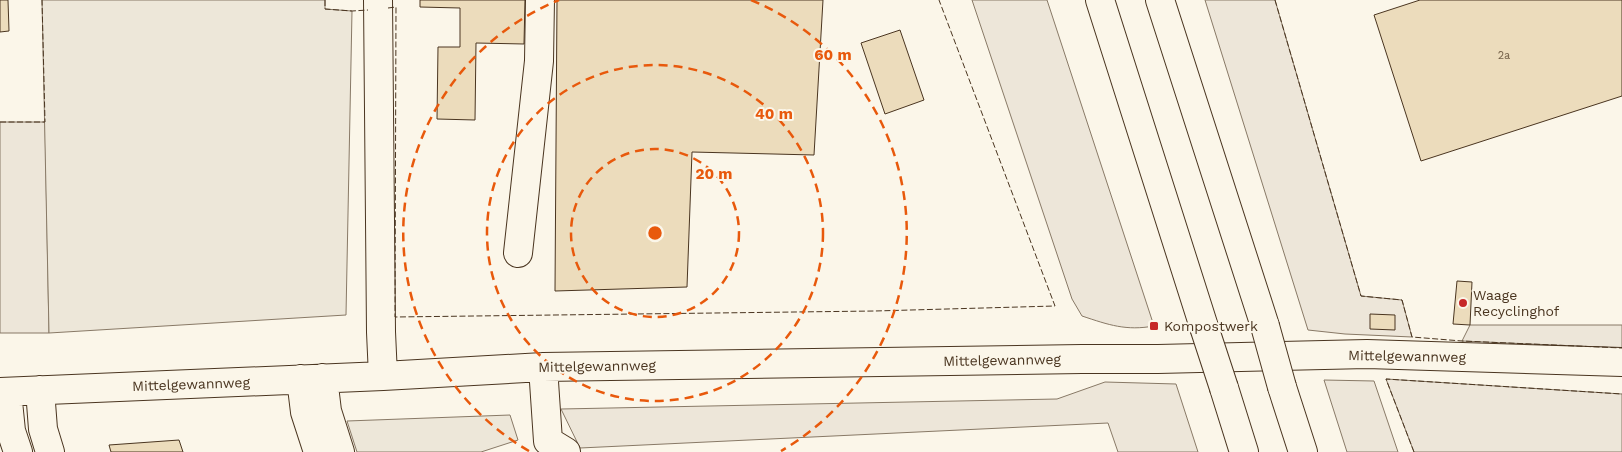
<svg xmlns="http://www.w3.org/2000/svg" width="1622" height="452" viewBox="0 0 1622 452" font-family="'Work Sans',sans-serif">
	<style>
		.green { fill: #ede6d9; stroke: #887966 }
		.parking { fill: #ede7d9; stroke: #887966 }
		.building { fill: #ecdcbc; stroke: #4a3520 }
		.lines { fill: none; stroke-linecap: round; stroke-linejoin: round }
		.minor-casing { stroke: #4a3520; stroke-width: 30 }
		.highway-casing { stroke: #4a3520; stroke-width: 30 }
		.minor { stroke: #fbf6e9; stroke-width: 28 }
		.highway { stroke: #fbf6e9; stroke-width: 28 }
		.highway-bridge-casing { stroke: #4a3520; stroke-width: 30; stroke-linecap: butt }
		.highway-bridge { stroke: #fbf6e9; stroke-width: 28 }
		.fence { stroke: #4a3520; stroke-width: 1; stroke-dasharray: 6 2.5; stroke-linecap: butt }
		.ring { fill: none; stroke: #e8590c; stroke-width: 2.5; stroke-dasharray: 9 6 }
		.poi-dot { fill: #c62828; stroke: #fbf6e9; stroke-width: 2 }
		.labels { text-anchor: middle; stroke-width: 4; stroke-linejoin: round; paint-order: stroke }
		.number-label { font-size: 11px; fill: #725f47 }
		.poi-label { font-size: 14px; fill: #4a3520; stroke: #fbf6e9; text-anchor: start }
		.street-label { font-size: 14px; fill: #4a3520; stroke: #fbf6e9 }
		.centre { fill: #e8590c; stroke: #fbf6e9; stroke-width: 2.5 }
		.ring-label { font-size: 15px; text-anchor: middle; font-weight: bold; fill: #e8590c; stroke: #fbf6e9; stroke-width: 4; stroke-linejoin: round; paint-order: stroke }
	</style>
	<rect width="100%" height="100%" fill="#fbf6e9"/>
	<!-- green -->
	<path class="green" d="M972 0H1047L1154 326C1126 331 1109 325 1082 316L1072 299Z
		M1205 0H1275L1361 296 1402 300 1412 337 1345 334 1308 330Z
		M0 122H45L49 333H0Z
		M1470 325H1622V348L1462 341Z
		M1386 379 1622 394V452H1414Z
		M1324 380 1374 381 1398 452H1347Z
		M1105 382 1176 384 1198 452H1118L1108 423 580 448 561 409 1057 399Z"/>
	<!-- parking -->
	<path class="parking" d="M42 0H325V9L352 11 346 315 49 333Z
		M510 415 518 440 481 452H357L347 421Z"/>
	<!-- building -->
	<path class="building" d="M0 0H8L9 31 0 32Z
		M420 0H525L524 44 476 43 475 120 437 119 438 47H460V8L420 7Z
		M557 0H823L814 155 692 152 687 287 555 291Z
		M1420 0H1622V96L1421 161 1374 15Z
		M900 30 924 100 885 114 861 43Z
		M1457 281 1472 282 1470 325 1453 324Z
		M1370 314 1395 315V330L1370 329Z
		M179 440 183 452H111L109 445Z"/>
	<g class="lines">
		<!-- minor casing -->
		<g class="minor-casing">
			<path id="minor" d="M378 0 381 332 383 376
				M518 253 539 61 540 0
				M543 367 548 441 566 452
				M323 378 327 411 340 452
				M301 379 305 412 318 452
				M40 390 43 429 50 452
				M0 392 383 376 543 367 1082 359H1158L1367 354 1622 362
				M7 392 11 431 18 452"/>
		</g>
		<!-- highway casing -->
		<g class="highway-casing">
			<path id="highway" d="M1100 0 1204 327
				M1160 0 1265 326
				M1282 387 1303 452
				M1224 388 1244 452"/>
		</g>
		<!-- minor -->
		<use href="#minor" class="minor"/>
		<!-- highway -->
		<use href="#highway" class="highway"/>
		<!-- highway-bridge casing -->
		<g class="highway-bridge-casing">
			<path id="highway-bridge" d="M1265 326 1282 387
				M1204 327 1224 388"/>
		</g>
		<!-- highway-bridge -->
		<use href="#highway-bridge" class="highway-bridge"/>
		<!-- fence -->
		<path class="fence" d="M325 0V9L352 11 368 10
			M1275 0 1361 296 1402 300 1412 337 1462 341 1622 348
			M388 8 396 7 395 317 875 311 1055 306 939 0
			M0 122H45L42 0
			M1414 452 1386 379 1622 394"/>
	</g>
	<!-- distance rings -->
	<g class="ring">
		<circle cx="655" cy="233" r="84"/>
		<circle cx="655" cy="233" r="168"/>
		<path d="M529 451A252 252 0 0 1 559 0M751 0A252 252 0 0 1 781 451"/>
	</g>
	<!-- markers -->
	<g class="poi-dot">
		<circle cx="1463" cy="303" r="5"/>
		<rect x="1149" y="321" width="10" height="10" rx="2.5"/>
	</g>
	<g class="labels">
		<!-- number labels -->
		<g class="number-label">
			<text x="1504" y="59">2a</text>
		</g>
		<!-- poi labels -->
		<g class="poi-label">
			<text x="1473" y="300">Waage<tspan x="1473" dy="16">Recyclinghof</tspan></text>
			<text x="1164" y="331">Kompostwerk</text>
		</g>
		<!-- street labels -->
		<g class="street-label">
			<text transform="translate(1407 356) rotate(1)" y="5">Mittelgewannweg</text>
			<text transform="translate(1002 360) rotate(-1)" y="5">Mittelgewannweg</text>
			<text transform="translate(597 366) rotate(-1)" y="5">Mittelgewannweg</text>
			<text transform="translate(191 384) rotate(-2)" y="5">Mittelgewannweg</text>
		</g>
	</g>
	<circle cx="655" cy="233" r="8" class="centre"/>
	<g class="ring-label">
		<text x="833" y="60">60 m</text>
		<text x="774" y="119">40 m</text>
		<text x="714" y="179">20 m</text>
	</g>
</svg>
